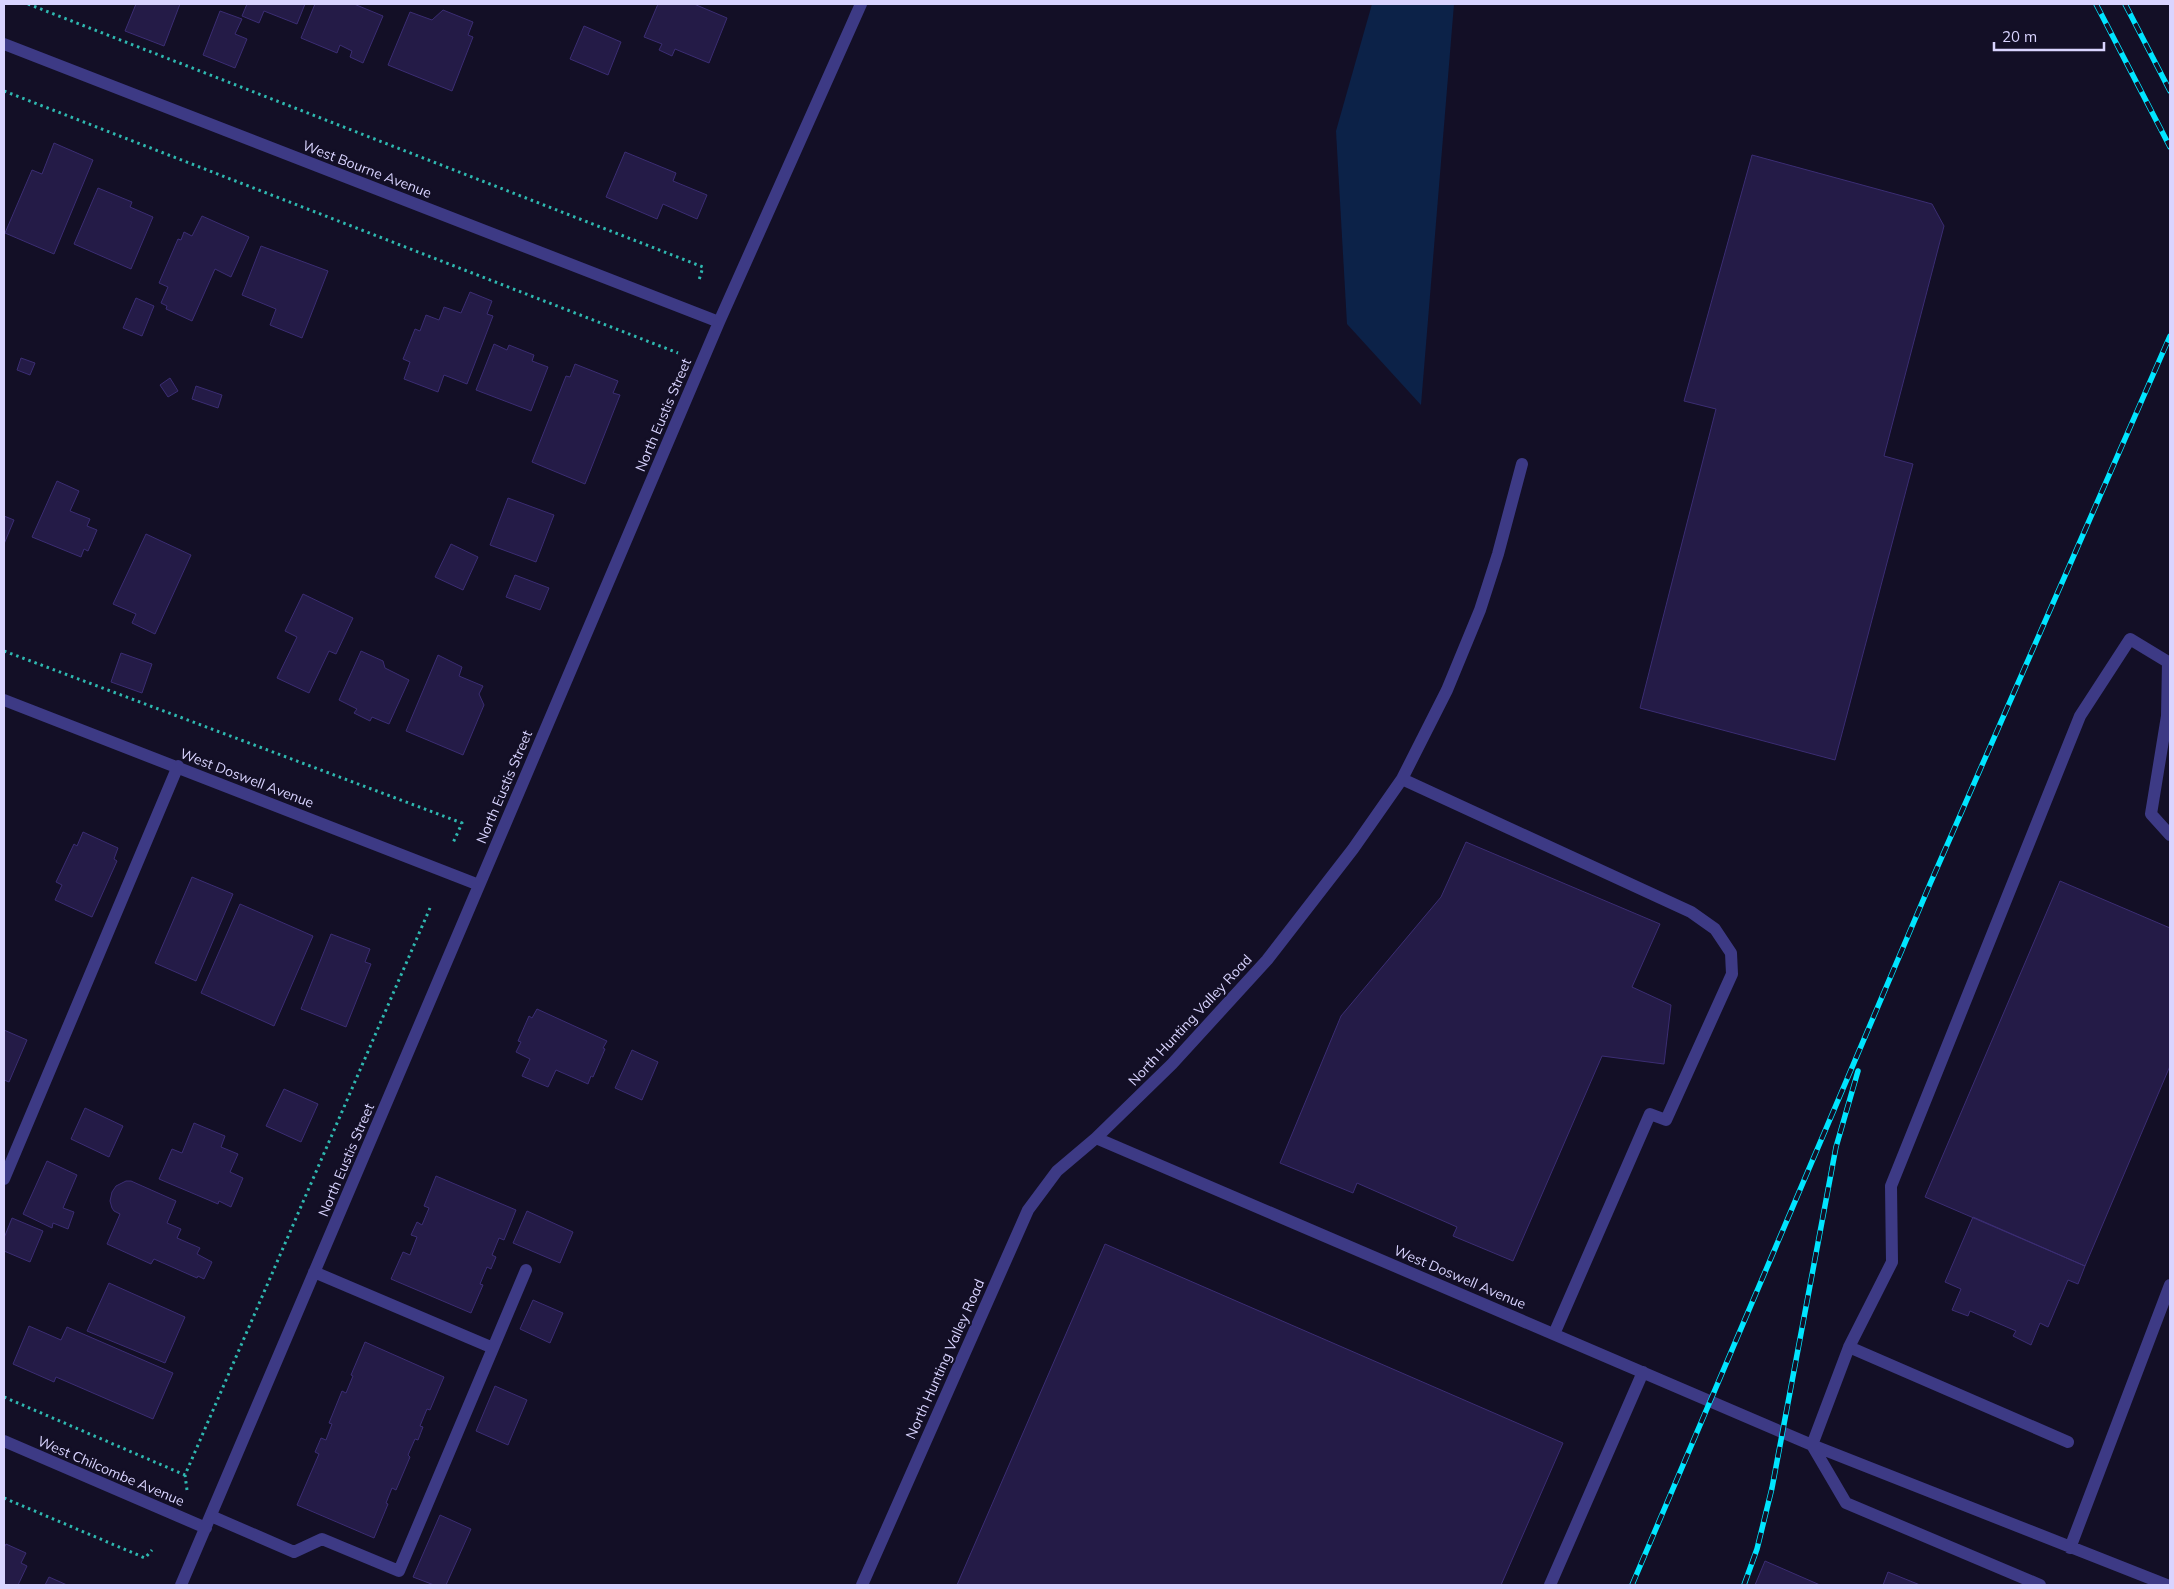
<svg xmlns="http://www.w3.org/2000/svg" width="2174" height="1589" viewBox="0 0 2174 1589" font-family="Mulish,sans-serif">
	<style>
		.water { fill: #0c2248 }
		.building { fill: #241b47; stroke: #3b2d73 }
		.lines { fill: none; stroke-linecap: round; stroke-linejoin: round }
		.path { stroke: #2fb8b0; stroke-width: 3; stroke-dasharray: 2.5 4; stroke-linecap: butt }
		.minor { stroke: #3d3a85; stroke-width: 12 }
		.rail-casing { stroke: #00e5ff; stroke-width: 5.5 }
		.rail { stroke: #130f26; stroke-width: 4; stroke-dasharray: 11; stroke-linecap: butt }
		.labels { text-anchor: middle; stroke-width: 4.5; stroke-linejoin: round; paint-order: stroke }
		.street-label { font-size: 14px; fill: #d9d4ff; stroke: #130f26 }
	</style>
	<rect width="100%" height="100%" fill="#130f26"/>
	<!-- water -->
	<path class="water" d="M1372 4H1454L1421 405 1347 324 1336 131Z"/>
	<!-- building -->
	<path class="building" d="M136 4H180L164 46 125 31Z
		M247 4H305L297 24 264 11 259 23 242 16Z
		M315 4H354L383 16 363 63 350 57 352 51 340 45 337 53 301 38Z
		M658 4H694L727 18 709 63 675 49 672 56 659 50 662 44 644 37Z
		M443 10 473 22 468 35 473 37 452 91 388 65 410 12 432 20Z
		M220 11 242 19 235 34 247 39 235 68 203 55Z
		M584 26 621 42 608 75 570 59Z
		M54 143 93 160 54 254 5 233 32 170 42 174Z
		M625 152 676 173 673 181 707 195 697 219 663 204 657 219 606 197Z
		M1752 155 1932 204 1944 226 1884 456 1913 464 1835 760 1640 708 1716 409 1684 401Z
		M98 188 132 202 130 207 153 217 131 269 74 244Z
		M202 216 249 237 231 277 215 269 192 321 166 309 167 306 161 303 168 287 159 283 178 239 181 240 184 232 192 236Z
		M261 246 328 271 302 338 270 325 276 309 242 295Z
		M470 292 492 301 487 314 493 316 467 384 444 375 438 392 404 379 410 362 403 359 415 329 420 331 426 315 439 320 444 307 461 313Z
		M136 298 154 306 142 336 123 328Z
		M494 344 507 350 509 345 534 355 532 361 548 367 531 411 476 390Z
		M21 358 35 363 30 375 17 370Z
		M575 364 618 381 613 393 620 395 585 484 532 462 566 376 570 377Z
		M170 378 178 391 168 397 160 385Z
		M196 386 222 395 218 408 192 399Z
		M57 481 79 491 70 511 90 519 87 526 97 530 88 551 84 549 81 557 32 537Z
		M508 498 554 515 536 562 490 545Z
		M4 516 14 520 4 544Z
		M146 534 191 555 155 634 132 623 136 614 113 604Z
		M451 544 478 557 463 590 435 577Z
		M515 575 549 588 540 610 506 597Z
		M303 594 353 618 336 654 329 651 309 693 277 678 297 637 285 631Z
		M361 651 383 661 385 668 409 680 389 724 372 717 370 721 354 713 357 709 339 700Z
		M121 653 152 664 142 693 111 682Z
		M438 655 462 667 459 676 483 686 479 694 484 705 463 755 406 731Z
		M83 832 118 848 114 859 117 861 92 917 55 900 62 885 56 882 74 844 77 846Z
		M1466 842 1660 924 1632 987 1671 1005 1664 1064 1602 1056 1513 1261 1453 1236 1457 1227 1357 1183 1353 1193 1280 1163 1341 1016 1441 897Z
		M192 877 233 894 196 981 155 963Z
		M2060 881 2170 928V1066L2085 1266 1925 1197Z
		M240 904 313 936 274 1026 201 993Z
		M331 934 370 949 365 962 371 964 346 1027 301 1009Z
		M537 1009 607 1041 603 1048 605 1049 593 1077 591 1076 588 1084 556 1070 548 1087 522 1076 530 1059 516 1052 521 1042 518 1041 529 1016 532 1018Z
		M4 1030 27 1040 9 1082 4 1080Z
		M632 1050 658 1062 642 1100 615 1088Z
		M284 1089 318 1104 301 1142 266 1126Z
		M85 1108 123 1126 109 1157 71 1139Z
		M194 1123 225 1136 221 1147 238 1154 230 1172 243 1178 231 1207 219 1201 218 1204 159 1179 172 1149 182 1153Z
		M47 1161 77 1175 63 1208 74 1212 68 1229 53 1223 52 1228 23 1214Z
		M436 1176 516 1210 504 1240 499 1238 492 1255 496 1257 491 1269 487 1267 480 1284 483 1285 471 1313 391 1279 403 1252 410 1255 417 1237 411 1235 417 1222 422 1225 429 1208 424 1206Z
		M126 1181H131L176 1201 167 1223 181 1229 177 1238 200 1248 197 1254 212 1262 204 1279 198 1276 197 1278 154 1259 151 1264 107 1244 120 1214 114 1211 112 1208 110 1201 112 1192 116 1186Z
		M527 1211 573 1232 560 1263 513 1243Z
		M1973 1217 2085 1266 2078 1284 2068 1280 2048 1327 2040 1323 2031 1345 2013 1336 2016 1331 1970 1311 1968 1316 1952 1310 1961 1289 1945 1282Z
		M12 1218 43 1231 30 1262 4 1251V1238Z
		M1105 1244 1563 1443 1501 1585H957Z
		M109 1283 185 1317 165 1363 87 1331Z
		M533 1300 563 1313 550 1343 520 1329Z
		M29 1326 61 1340 67 1327 173 1373 153 1419 56 1377 54 1382 13 1364Z
		M365 1342 444 1377 430 1410 427 1409 420 1426 423 1427 418 1440 415 1439 408 1455 410 1457 396 1490 392 1488 386 1503 388 1504 374 1538 297 1505 319 1454 315 1452 321 1438 326 1440 332 1424 329 1423 342 1391 346 1393 353 1376 351 1375Z
		M495 1386 527 1400 508 1445 476 1431Z
		M440 1515 471 1529 446 1585H434L413 1577Z
		M6 1544 26 1553 21 1563 27 1566 18 1585H4V1548Z
		M1765 1561 1820 1585H1755Z
		M1888 1572 1920 1585H1883Z
		M49 1577 67 1585H45Z"/>
	<g class="lines">
		<!-- path -->
		<path class="path" d="M28 4 703 267 699 280
			M4 91 678 353
			M4 651 462 823 453 843
			M4 1397 185 1475
			M187 1490 185 1475 430 908
			M4 1498 145 1558 152 1550"/>
		<!-- minor -->
		<path class="minor" d="M4 44 719 322
			M4 700 479 885
			M1402 779 1691 912 1715 929 1731 953 1732 974 1666 1120 1650 1114 1554 1334
			M1096 1138 1812 1445 2167 1585
			M4 1179 178 766
			M314 1272 493 1348
			M1849 1347 2068 1442
			M4 1441 206 1528
			M1812 1445 1849 1347 1892 1262 1891 1186 2080 716 2130 639 2168 662 2167 716 2151 814 2170 835
			M1812 1445 1846 1503 2040 1585
			M211 1516 294 1552 322 1539 399 1571 526 1270
			M2070 1548 2170 1285
			M181 1585 719 322 861 4
			M862 1585 1028 1210 1057 1171 1096 1138 1172 1064 1267 960 1353 849 1402 779 1447 690 1480 610 1498 554 1522 464
			M1550 1585 1643 1372"/>
		<!-- rail casing -->
		<g class="rail-casing">
			<path id="rail" d="M2096 4 2170 147
				M2125 4 2170 91
				M1632 1585 1930 884 2170 336
				M1744 1585 1757 1549 1772 1488 1836 1147 1858 1071"/>
		</g>
		<!-- rail -->
		<use href="#rail" class="rail"/>
	</g>
	<g class="labels">
		<!-- street labels -->
		<g class="street-label">
			<text transform="translate(367 169) rotate(21)" y="5">West Bourne Avenue</text>
			<text transform="translate(663 415) rotate(-67)" y="5">North Eustis Street</text>
			<text transform="translate(247 778) rotate(21)" y="5">West Doswell Avenue</text>
			<text transform="translate(504 787) rotate(-67)" y="5">North Eustis Street</text>
			<text transform="translate(1190 1020) rotate(-47)" y="5">North Hunting Valley Road</text>
			<text transform="translate(346 1160) rotate(-67)" y="5">North Eustis Street</text>
			<text transform="translate(1460 1277) rotate(23)" y="5">West Doswell Avenue</text>
			<text transform="translate(945 1359) rotate(-66)" y="5">North Hunting Valley Road</text>
			<text transform="translate(111 1471) rotate(23)" y="5">West Chilcombe Avenue</text>
		</g>
	</g>
	<!-- border -->
	<rect width="2174" height="1589" fill="none" stroke="#d9d4ff" stroke-width="10"/>
	<!-- scale -->
	<path d="M1994 42v8h110v-8" fill="none" stroke="#d9d4ff" stroke-width="2.5"/>
	<text x="2002" y="42" font-size="15" fill="#d9d4ff" stroke="#130f26" stroke-width="4" paint-order="stroke">20 m</text>
</svg>
